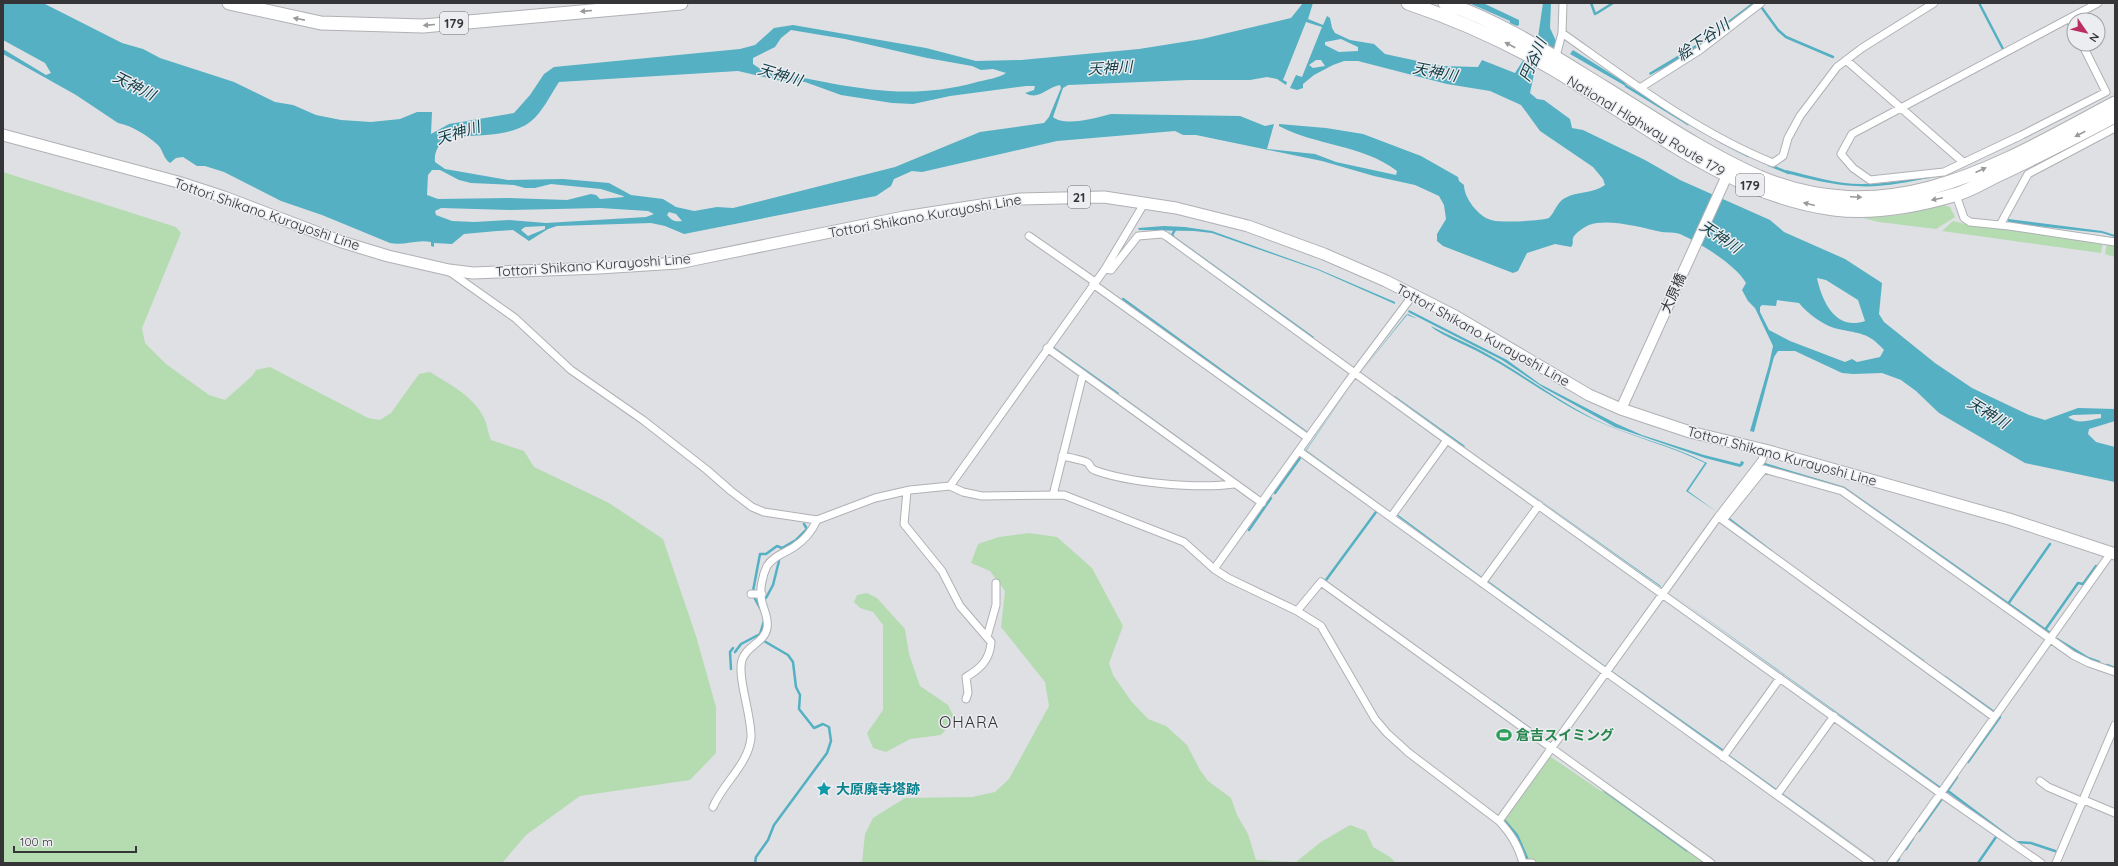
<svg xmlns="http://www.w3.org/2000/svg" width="2118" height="866" viewBox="0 0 2118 866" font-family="Quicksand,'Noto Sans JP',sans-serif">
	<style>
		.green { fill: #b5dbb1 }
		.water { fill: #54b0c2; fill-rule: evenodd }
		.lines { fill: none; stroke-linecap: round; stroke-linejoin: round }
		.stream { stroke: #54b0c2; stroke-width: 2.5 }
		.street-casing { stroke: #b0b1b5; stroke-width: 9 }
		.secondary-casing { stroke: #b0b1b5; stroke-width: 12 }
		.primary-casing { stroke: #b0b1b5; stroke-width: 13 }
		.highway-casing { stroke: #b0b1b5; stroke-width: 15 }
		.street { stroke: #fff; stroke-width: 7 }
		.secondary { stroke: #fff; stroke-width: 10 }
		.primary { stroke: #fff; stroke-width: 11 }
		.highway { stroke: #fff; stroke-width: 13 }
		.oneway { fill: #9a9a9b }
		.labels { text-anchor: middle; stroke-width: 3; stroke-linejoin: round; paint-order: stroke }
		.shield { fill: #ebedf1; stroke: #6c6c6f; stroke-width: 1 }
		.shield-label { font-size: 13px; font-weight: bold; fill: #353537 }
		.street-label { font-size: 14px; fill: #353537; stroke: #ebedf1 }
		.leisure-label { font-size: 14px; font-weight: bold; fill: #27864d; stroke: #ebedf1; text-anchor: start }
		.culture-label { font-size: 14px; font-weight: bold; fill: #0d838f; stroke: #ebedf1; text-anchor: start }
		.water-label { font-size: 15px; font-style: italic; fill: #103b43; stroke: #ebedf1 }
		.quarter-label { font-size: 16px; letter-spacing: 1px; fill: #353537; stroke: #ebedf1 }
	</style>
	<rect width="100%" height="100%" fill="#dee0e4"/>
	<!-- green -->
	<path class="green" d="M3 172 176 227 181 233 142 328 145 343 166 364 209 395 225 400 252 376 256 370 270 367 368 418 380 420 391 413 419 374 430 372C449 384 472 395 483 416 487 423 488 433 491 440L524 451 534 467 609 503 663 539 696 636 716 707V753L690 780 580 796 526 835 502 863H3Z
		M1943 205 1950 207 1955 217 1936 229 1879 222 1863 218 1900 215Z
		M1953 221 1965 224 2103 242 2101 253 1942 231Z
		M2107 243 2115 245V257L2105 254Z
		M1029 533 1057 537 1092 568 1123 626 1109 663 1113 675 1131 701 1148 719 1166 726 1187 745 1200 770 1208 781 1231 798 1237 815 1248 834 1256 860 1296 862 1321 842 1350 825 1366 831 1373 847 1390 857 1396 863 1350 862 1335 863H862L865 834 873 818 905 798 972 797 995 792 1009 779 1049 706 1045 682 1001 627 1005 591 990 571 971 563 978 544 999 537Z
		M867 593 877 598 905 629 909 654 920 686 948 705 955 719 941 735 910 739 886 752 873 748 867 733 883 710V625L873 612 860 608 854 602 857 595Z
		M1551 757 1601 791 1604 790 1708 863H1535L1525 858 1519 841 1503 820 1548 758Z"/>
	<!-- water -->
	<path class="water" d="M3 3H43L122 43 143 49 160 58 234 82 275 102 293 105 316 115 341 120 371 122 400 119 417 112H432L431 134 449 124 514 113 530 95 544 74 554 67 740 49 755 45 774 28 793 25 926 48 976 61 1021 60 1139 49 1202 39 1291 18 1303 3H1313L1308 19 1323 25 1327 16 1330 18 1332 28 1335 33 1350 40 1374 44 1385 54 1441 66 1478 67 1482 60 1515 73 1538 37 1543 3H1551L1550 28 1556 41 1555 46 1535 69 1530 93 1537 99 1544 100 1570 119 1572 128 1583 130 1645 160 1680 180 1770 220 1784 232 1845 259 1882 283 1879 314 1884 322 1935 363 1972 388 2029 415 2045 420 2078 408 2115 409V421L2089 429 2088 434 2096 442 2115 447V482L2025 463 1939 413 1916 391 1901 380 1882 373 1853 374 1842 373 1795 351H1778L1774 357 1754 432 1750 431 1769 365 1773 346 1755 308 1748 301 1742 290 1746 283C1736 265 1700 243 1680 234 1675 232 1668 233 1662 232 1642 228 1609 218 1589 225 1584 227 1575 233 1573 238 1572 242 1574 243 1571 247L1555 244 1527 253 1518 271 1513 273 1443 246 1437 241V234L1446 219 1444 205 1439 196 1415 185 1374 176 1322 161 1196 135H1183L1175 131 1057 141 922 172 912 171 894 179 891 186 876 196 684 234 665 226 651 223 557 226 548 229 529 241 513 230 497 231 464 234 452 244 434 243V247L431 246V242C417 239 404 246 390 243L322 215 281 201 224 172 205 166H197L183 157 176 158 170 163C163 158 163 150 158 145 148 136 131 125 118 123L76 95 3 54V49L41 72 46 75 51 73 45 63 3 40ZM1306 22 1322 27 1302 77 1296 75 1290 88 1297 90 1303 88V84L1314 75 1333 65 1344 61H1358L1447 84 1490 91 1521 105 1540 131 1593 167 1603 179 1605 185C1593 194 1577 191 1565 198 1557 202 1555 212 1549 218 1540 221 1500 223 1491 220 1478 216 1464 198 1464 185L1459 181 1458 177 1421 156 1363 134 1326 128 1279 124V126C1316 146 1362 144 1397 171L1396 175 1336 162 1315 154 1267 149 1274 124 1265 126 1240 116 1111 114C1096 118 1065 127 1053 117L1063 88 1068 85 1189 80H1250L1267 77 1277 79 1286 85 1287 82 1283 80ZM791 30 845 39 927 58 972 66 981 70 993 69 1006 73C999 78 985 80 977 82 898 104 838 83 762 70L753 64V58L775 47 781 38ZM1341 39 1358 47V51L1339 52 1325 45V42ZM1316 60H1321L1325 66 1313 68 1309 65ZM738 71 781 81 805 82 841 95 892 103 913 104 950 96 1026 86H1035L1034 90 1025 93C1039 101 1047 87 1060 85L1061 88 1049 117 1044 123 980 132 895 167 733 208 717 207 694 211 676 207 663 199 631 195 609 183 563 179 508 180 445 169 435 162C434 154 437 146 444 141 451 136 460 137 468 136 487 135 515 134 530 122 542 113 551 94 559 82ZM432 170H440L459 180 471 183 514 185 525 188H535L551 184 601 189 623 196 624 197 600 199 596 195 591 194 567 200 509 198 438 199 427 195 428 175ZM441 208 510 210 600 208 648 211 654 214 646 217 546 223 509 220 474 222 452 221 436 215 435 211ZM669 212 676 214 682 221C675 222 672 221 667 215ZM545 226V229L528 236 521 230 525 227ZM1817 278 1826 280 1858 300 1865 321C1836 331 1822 302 1817 278ZM1777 300 1799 303C1808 314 1824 326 1838 329 1860 334 1868 332 1884 350L1880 357 1857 362 1852 359 1845 362 1790 341 1769 330 1760 312V307L1762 305 1776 306ZM2101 414V418C2089 420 2079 425 2068 417L2073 415Z
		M1469 3H1483L1519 20V25L1517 26 1510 23V21Z
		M1752 3H1756L1688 55 1650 75 1649 73 1699 43Z
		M1573 50 1624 82 1629 88 1570 54Z
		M1786 170C1811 176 1836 184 1862 184 1885 184 1907 180 1930 176V178C1906 182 1881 188 1856 186 1833 185 1809 179 1786 173Z
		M2008 219 2102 231 2115 235V237L2102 233 2008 223Z
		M1164 226 1185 227 1212 231 1318 269 1395 302V304L1318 270 1212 233 1194 231 1139 230 1138 228Z
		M1171 234 1314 337 1313 338 1181 243Z
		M1095 289 1054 347 1119 393 1118 395 1052 348Z
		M1409 310 1507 360 1540 384 1617 424 1642 435 1704 455 1740 464 1741 461 1744 462 1743 465 1740 467 1705 458 1615 427 1544 388 1502 360 1408 312Z
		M1408 314 1418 319 1407 315 1361 372 1406 315Z
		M1431 326C1454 338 1479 348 1501 362 1532 381 1561 402 1594 419 1630 437 1671 444 1707 463L1688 491 1717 512 1686 491 1705 463C1669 445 1631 437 1595 420 1553 400 1516 371 1475 350 1467 346 1433 331 1431 326Z
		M1353 382 1306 450 1391 512 1306 451Z
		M1394 396H1395L1465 446 1464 447Z
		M1123 397 1222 469H1221L1122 398Z
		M1469 450 1661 586V587Z
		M1397 514 1482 577V578L1396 515Z
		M1324 579 1486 696V697L1323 580Z
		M1487 580 1605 666 1604 667 1487 581Z
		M1671 593 1941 787 1940 788Z
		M1612 671 1724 750 1723 751 1612 672Z
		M1494 701 1550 742 1549 743 1493 702Z
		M1728 754 1778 790 1777 791 1728 755Z
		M1604 791 1688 850 1687 852 1604 792Z
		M1782 793 1880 863 1782 794Z"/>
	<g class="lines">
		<!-- stream -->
		<path class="stream" d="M1591 3 1595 14
			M1979 3 2003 49
			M1762 8 1778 30 1786 37 1833 57
			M1597 13 1613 3
			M1626 86 1688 124
			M1721 142 1748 156
			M1769 165 1789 173
			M1173 236 1172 235 1176 228
			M1123 299 1306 432
			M1764 464 1844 488 2050 633
			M1275 493 1300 458
			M1729 519 1771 551
			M1249 530 1271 498
			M1326 580 1376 512
			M753 591 760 554H766L777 546 782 548 796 540 807 529 804 524
			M754 597 761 610
			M766 598 773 585 779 561
			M2008 604 2050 544
			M1856 613 1923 661
			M2045 630 2078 583 2083 584 2096 566
			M2057 639 2088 658 2099 662
			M735 652 741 644 760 634 764 621
			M2107 665 2115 668
			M731 669 730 652 733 648
			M1945 677 1994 712
			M1968 762 2000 717
			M1948 791 2016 842 2031 843 2055 851
			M1946 793 1957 777
			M1505 821 1517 835 1527 858
			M1919 831 1941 800
			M1906 849 1913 838
			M755 863 756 857 768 840 774 825 827 753 831 741 829 727 823 724 814 728 799 709 800 695 796 687 793 662 788 655 764 641
			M1896 863 1899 859
			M1978 863 1996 837"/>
		<!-- street casing -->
		<g class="street-casing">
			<path id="street" d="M2070 19 2074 27
				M1562 33C1630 81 1696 132 1773 163L1783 156 1788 138 1800 116 1837 67 1862 48 1934 3
				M2082 44 2106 92 2022 135 1944 172 1870 180 1853 168 1841 154 1852 134 2098 3
				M1555 60 1562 33 1563 3
				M1846 60 1963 162
				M1640 88 1700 50 1761 3
				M1956 195 1964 218 1970 222 2009 226 2115 242
				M2000 225 2028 174 2115 128
				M1029 236 1095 282
				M1105 269 1111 270 1138 236 1162 234 1166 236 1447 440 1940 793 2041 863
				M450 272 515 318 571 370 643 420 707 470 731 491 752 507 764 512 817 520 875 498 910 490 950 486 963 492 982 496 1064 495 1184 542 1214 569 1228 578 1297 611 1321 626 1375 719 1387 733 1409 753 1499 821C1511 834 1518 845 1523 863
				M1093 284 1308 438
				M1047 348 1262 503
				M1299 451 1871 863
				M1062 456C1067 457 1086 461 1088 463 1091 466 1090 468 1094 470 1129 483 1197 489 1234 484
				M950 486 1105 269 1145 202
				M907 491 904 524 942 571 960 606 991 642C990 660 980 669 966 677L968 693 966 699
				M1053 495 1083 374
				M1391 517 1447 440
				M1720 518 1994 717
				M1723 520 1764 469 1842 491 2073 655 2089 663 2115 672
				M1214 569 1347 383 1413 295
				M1482 583 1539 505
				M751 594H762
				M1297 611 1321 582 1711 863
				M987 637 996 605V583
				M1723 757 1780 678
				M2040 781 2048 787 2083 802
				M1777 795 1834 716
				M2084 800 2115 813
				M713 807C723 783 748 765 751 738 752 716 737 678 742 660 746 646 765 642 767 628 769 619 764 611 762 602 759 592 762 576 767 566 773 556 785 553 794 547 805 540 812 531 817 520
				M1499 821 1718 517 1762 460 1765 450
				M1523 863H1532
				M1891 863 2111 553
				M2056 863 2115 725"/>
		</g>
		<!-- secondary casing -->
		<g class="secondary-casing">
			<path id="secondary" d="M1621 409 1730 169"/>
		</g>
		<!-- primary casing -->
		<g class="primary-casing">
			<path id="primary" d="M3 135 178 182 224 197 342 242 388 256 449 270 473 273 599 268 678 263 904 217 1020 199 1104 197 1176 208 1248 226 1324 254 1386 281 1455 316 1589 395 1621 409 1690 432 1765 450 2009 519 2115 554"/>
		</g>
		<!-- highway casing -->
		<g class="highway-casing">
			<path id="highway" d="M229 3 321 23 423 26 681 3
				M1408 3C1458 20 1505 41 1550 67 1641 120 1727 195 1834 209 1873 214 1916 206 1954 195 1970 191 1985 181 2000 174 2039 156 2077 136 2115 116
				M1445 3C1502 22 1554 57 1605 88 1655 119 1705 153 1759 177 1893 233 2000 164 2115 103"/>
		</g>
		<!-- street -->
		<use href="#street" class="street"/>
		<!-- secondary -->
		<use href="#secondary" class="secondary"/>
		<!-- primary -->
		<use href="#primary" class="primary"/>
		<!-- highway -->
		<use href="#highway" class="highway"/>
	</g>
	<!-- one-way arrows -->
	<defs><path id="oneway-solid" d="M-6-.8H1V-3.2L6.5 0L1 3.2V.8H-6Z"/></defs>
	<g class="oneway">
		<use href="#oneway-solid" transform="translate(586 11) rotate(175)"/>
		<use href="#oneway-solid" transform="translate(299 19) rotate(-169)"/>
		<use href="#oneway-solid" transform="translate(429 25) rotate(175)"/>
		<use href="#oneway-solid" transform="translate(1510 45) rotate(-152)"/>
		<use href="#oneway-solid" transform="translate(2080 134) rotate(152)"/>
		<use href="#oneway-solid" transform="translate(1981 170) rotate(-24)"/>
		<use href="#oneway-solid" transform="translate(1856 197) rotate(2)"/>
		<use href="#oneway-solid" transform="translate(1937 199) rotate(168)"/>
		<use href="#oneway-solid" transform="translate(1809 204) rotate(-166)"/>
	</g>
	<!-- icons -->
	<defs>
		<g id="stadium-bare" transform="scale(1.2)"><path d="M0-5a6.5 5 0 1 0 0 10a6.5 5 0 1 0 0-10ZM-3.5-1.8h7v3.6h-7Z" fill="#2e9e5b" stroke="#ebedf1" stroke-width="2.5" paint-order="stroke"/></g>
		<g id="sight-bare" transform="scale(1.2)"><path d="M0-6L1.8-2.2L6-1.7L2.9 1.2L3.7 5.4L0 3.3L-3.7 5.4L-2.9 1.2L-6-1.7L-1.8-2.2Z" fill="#0f9aa8" stroke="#ebedf1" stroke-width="2.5" paint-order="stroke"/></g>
	</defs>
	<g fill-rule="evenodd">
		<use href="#stadium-bare" x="1504" y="735"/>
		<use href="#sight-bare" x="824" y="789"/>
	</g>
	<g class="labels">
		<!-- shield labels -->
		<g class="shield">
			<rect x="440" y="12" width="28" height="22" rx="3"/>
			<rect x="1736" y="174" width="28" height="22" rx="3"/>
			<rect x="1068" y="186" width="22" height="22" rx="3"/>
		</g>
		<g class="shield-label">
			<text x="454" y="28">179</text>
			<text x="1750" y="190">179</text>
			<text x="1079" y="202">21</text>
		</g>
		<!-- street labels -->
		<g class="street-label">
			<text transform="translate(1646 126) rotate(31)" y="5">National Highway Route 179</text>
			<text transform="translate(267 214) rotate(19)" y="5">Tottori Shikano Kurayoshi Line</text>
			<text transform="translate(925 216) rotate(-10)" y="5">Tottori Shikano Kurayoshi Line</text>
			<text transform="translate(593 265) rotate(-4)" y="5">Tottori Shikano Kurayoshi Line</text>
			<text transform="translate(1673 293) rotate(-66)" y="5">大原橋</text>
			<text transform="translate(1483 335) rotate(29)" y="5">Tottori Shikano Kurayoshi Line</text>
			<text transform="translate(1782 456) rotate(15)" y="5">Tottori Shikano Kurayoshi Line</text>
		</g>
		<!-- leisure labels -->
		<g class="leisure-label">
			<text x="1516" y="740">倉吉スイミング</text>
		</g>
		<!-- culture labels -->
		<g class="culture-label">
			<text x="836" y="794">大原廃寺塔跡</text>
		</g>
		<!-- water labels -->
		<g class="water-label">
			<text transform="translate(1703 40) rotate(-35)" y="5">絵下谷川</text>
			<text transform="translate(1533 60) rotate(-66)" y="5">円谷川</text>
			<text transform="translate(1110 68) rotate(-3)" y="5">天神川</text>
			<text transform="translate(1435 72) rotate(11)" y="5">天神川</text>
			<text transform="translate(780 75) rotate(16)" y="5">天神川</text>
			<text transform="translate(134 86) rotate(27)" y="5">天神川</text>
			<text transform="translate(458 133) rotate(-17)" y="5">天神川</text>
			<text transform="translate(1720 237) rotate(34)" y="5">天神川</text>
			<text transform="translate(1988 413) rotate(31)" y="5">天神川</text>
		</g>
		<!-- quarter labels -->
		<g class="quarter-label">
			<text x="969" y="728">OHARA</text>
		</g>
	</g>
	<!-- border -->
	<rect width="2118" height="866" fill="none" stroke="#353537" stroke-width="8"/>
	<!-- north arrow -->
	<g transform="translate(2086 32) rotate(124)"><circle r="19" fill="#ebedf1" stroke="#a2a3a7"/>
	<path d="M0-3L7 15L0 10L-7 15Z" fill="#bc2e5f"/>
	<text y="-6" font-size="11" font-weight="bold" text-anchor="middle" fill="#353537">N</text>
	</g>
	<!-- scale -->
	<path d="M14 846v6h122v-6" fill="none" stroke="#353537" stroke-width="2"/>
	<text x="20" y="846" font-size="12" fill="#353537" stroke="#ebedf1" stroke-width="3" paint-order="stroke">100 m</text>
</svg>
